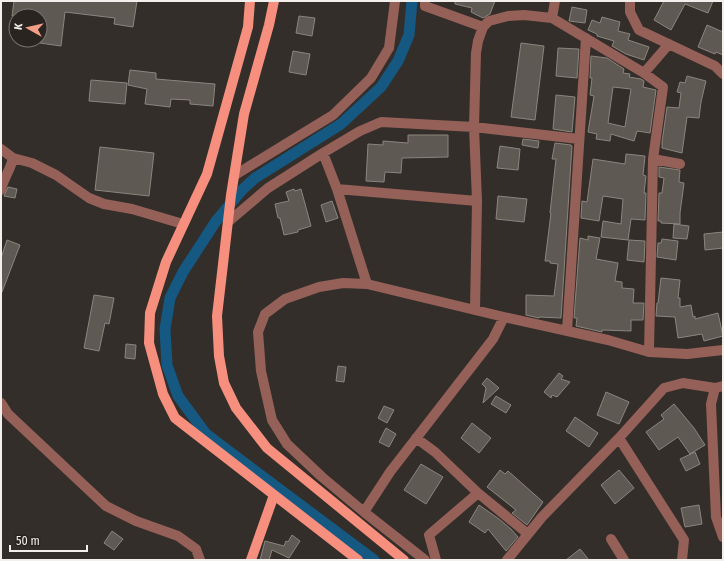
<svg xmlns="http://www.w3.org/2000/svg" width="724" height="561" viewBox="0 0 724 561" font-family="'Fira Sans Condensed',sans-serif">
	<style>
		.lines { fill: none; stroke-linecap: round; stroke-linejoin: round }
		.canal { stroke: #155881; stroke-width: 11 }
		.building { fill: #5f5953; stroke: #8b857f; fill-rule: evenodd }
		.minor { stroke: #946058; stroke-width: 10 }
		.major { stroke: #f78f7f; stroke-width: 10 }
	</style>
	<rect width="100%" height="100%" fill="#332e29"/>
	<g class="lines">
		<!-- canal -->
		<path class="canal" d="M374 560 206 434 178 396 167 365 165 329 170 298 183 272 216 221 242 190 255 178 341 124 381 87 398 61 409 35 412 1"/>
	</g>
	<!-- building -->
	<path class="building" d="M14 1H137L133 27 114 24 115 18 65 12 61 46 40 43V16H12Z
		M455 1H495L490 14 483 18 471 12 472 8 455 4Z
		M664 1H713L708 13 685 4 671 30 654 20Z
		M572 7 587 10 585 23 569 21Z
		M299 16 315 18 312 36 296 33Z
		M602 17 620 22 618 31 630 34 628 40 649 47 644 60 626 54 612 46 614 41 597 36V34L588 30 592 20 600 23Z
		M707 25 723 32V55L716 52 715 54 698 47Z
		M521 43 544 46 535 120 511 117Z
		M558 48 579 49 577 78 556 76Z
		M293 51 310 54 306 75 289 72Z
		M591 56 607 58 624 69 623 73 630 74 629 77 641 79 644 81 643 87 656 90 650 133 637 131 634 141 611 134 610 141 596 139 597 134 588 132 594 96 590 95 592 78H590ZM613 87 631 89 625 127 608 123Z
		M130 70 156 73V79L215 84 213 106 190 104V100L171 99 170 107 145 104 147 89 128 85Z
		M687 76 706 81 701 102 699 118 687 117 682 153 662 148V142L667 107 679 108 681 93 677 92 680 82 685 83Z
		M91 80 127 83 125 104 89 101Z
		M556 95 575 97 572 132 553 129Z
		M408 135H448V157L402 158 401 173 385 172 384 182 366 181 368 144 383 145V141L408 143Z
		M523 139 539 141 538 148 522 145Z
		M555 143 571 145 572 146 561 318 539 317V318L526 315V295L554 296 558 264 550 263V261H545L551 213H550L556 159H552Z
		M500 146 520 149 518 170 497 168Z
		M100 147 154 153 149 196 95 190Z
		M626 154 645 156 643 175 646 176 644 193H646L645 220 631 219 628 240 601 237 603 221 621 224 623 199 603 196 599 221 581 218 582 201 587 202 593 159 625 164Z
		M659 167 680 170 679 182 684 183 680 213V224L661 223V221H658L659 193H662L664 178 659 177Z
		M8 187 17 189 15 198 4 196Z
		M294 189 295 191 301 189 311 226 298 230V232L284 235 280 218H278L275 204 289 201 286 192Z
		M498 196 527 199 524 222 496 219Z
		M332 201 338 218 326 222 321 205Z
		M674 224 689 226 687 239 673 238Z
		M723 232V248L705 250 704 234Z
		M588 236 600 238 596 259 618 263 615 281 622 282V288L634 289 633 303H644L643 320H631V331L602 330V332L576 326 577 318H574L580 238 588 240Z
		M662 239 678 241 676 260 657 257 658 243H661Z
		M7 240 20 245 2 292 1 258Z
		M629 240 645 241 644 262 627 260Z
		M661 278 680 280 678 298H680V307L691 305 693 317 695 316V319L718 313 723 336 704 341 702 334 678 338 675 317 656 316 657 303H658Z
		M94 295 114 298 109 324 105 323 99 351 84 348Z
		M126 344 136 345 135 359 125 358Z
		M338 366 346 367 344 382 336 381Z
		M559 373 563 376 561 379 570 382 557 397 552 395 551 398 544 392Z
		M487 378 499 388 483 403 486 388 482 384Z
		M606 392 629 402 619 424 597 415Z
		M496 396 511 405 506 413 491 404Z
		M674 404 694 428 705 445 690 454 678 437 659 450 646 432 664 419 661 415Z
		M384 406 394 410 387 423 378 418Z
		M575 417 598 433 589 447 566 431Z
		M472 423 491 438 479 453 461 438Z
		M386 428 396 434 389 447 379 442Z
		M695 452 700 464 686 471 680 459Z
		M421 464 443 477 426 504 404 490Z
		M500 470 505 474 508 471 543 502 527 525 512 513 516 510 487 487Z
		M619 470 634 488 615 504 601 485Z
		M479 505 499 519 511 529 518 537 506 551 488 529 485 533 469 522Z
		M699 505 702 524 685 527 681 508Z
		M112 531 123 539 114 550 104 543Z
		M292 535 300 541 289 558 272 550 269 560H260L265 541 284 546 286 541 288 542Z
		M580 549 589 560H566Z"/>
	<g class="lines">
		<!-- minor -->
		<path class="minor" d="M425 1V6L483 27
			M630 1V12L639 30 715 66 723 74
			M552 18 555 1
			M644 73 669 44
			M1 149 13 158 32 163 56 175 89 198 104 204 132 209 183 224
			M323 153 337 189 367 284
			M653 159 680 164
			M235 175 333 115 371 78 389 48 395 1
			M337 189 477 201
			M1 190C3 179 11 169 13 158
			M228 222 268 188 323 153 360 131 381 122 474 127 476 53 478 41 483 27 489 21 508 16 524 15 552 18 644 73 663 87 653 159 649 352
			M475 310 477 201 474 127 579 139
			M567 331 586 38
			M723 386 715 388 711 404 716 517 723 537
			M1 403 8 414 106 506 136 521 178 536 196 549 200 560
			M416 438 435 452 478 493 429 535 436 560
			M478 493 528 534
			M364 512 322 477 287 444 272 420 261 371 258 332 265 314 285 299 319 287 343 283 367 284 504 317 608 340 649 352 687 354 723 350
			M611 539 624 560
			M425 560 364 512 390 472 493 339 504 317
			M507 560 542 517 619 438
			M682 560 684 540 619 438 664 388 683 383 715 388"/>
		<!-- major -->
		<path class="major" d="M250 1 248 27 207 174 166 262 150 313 149 343 163 394 175 418 358 560
			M274 1 269 25 244 114 231 195 217 316 219 356 224 383 236 408 267 448 404 560
			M251 560 274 495"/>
	</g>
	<!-- border -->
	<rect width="724" height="561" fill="none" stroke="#f3efec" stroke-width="4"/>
	<!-- north arrow -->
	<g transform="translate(28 28) rotate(278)"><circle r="19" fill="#29241f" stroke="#7a7571"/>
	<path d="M0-3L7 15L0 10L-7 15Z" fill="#f49e89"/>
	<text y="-6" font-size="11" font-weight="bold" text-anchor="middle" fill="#f3efec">K</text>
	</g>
	<!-- scale -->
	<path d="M10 545v6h77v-6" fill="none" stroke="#f3efec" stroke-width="2"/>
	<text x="16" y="545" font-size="12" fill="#f3efec" stroke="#29241f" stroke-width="3" paint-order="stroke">50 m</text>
</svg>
